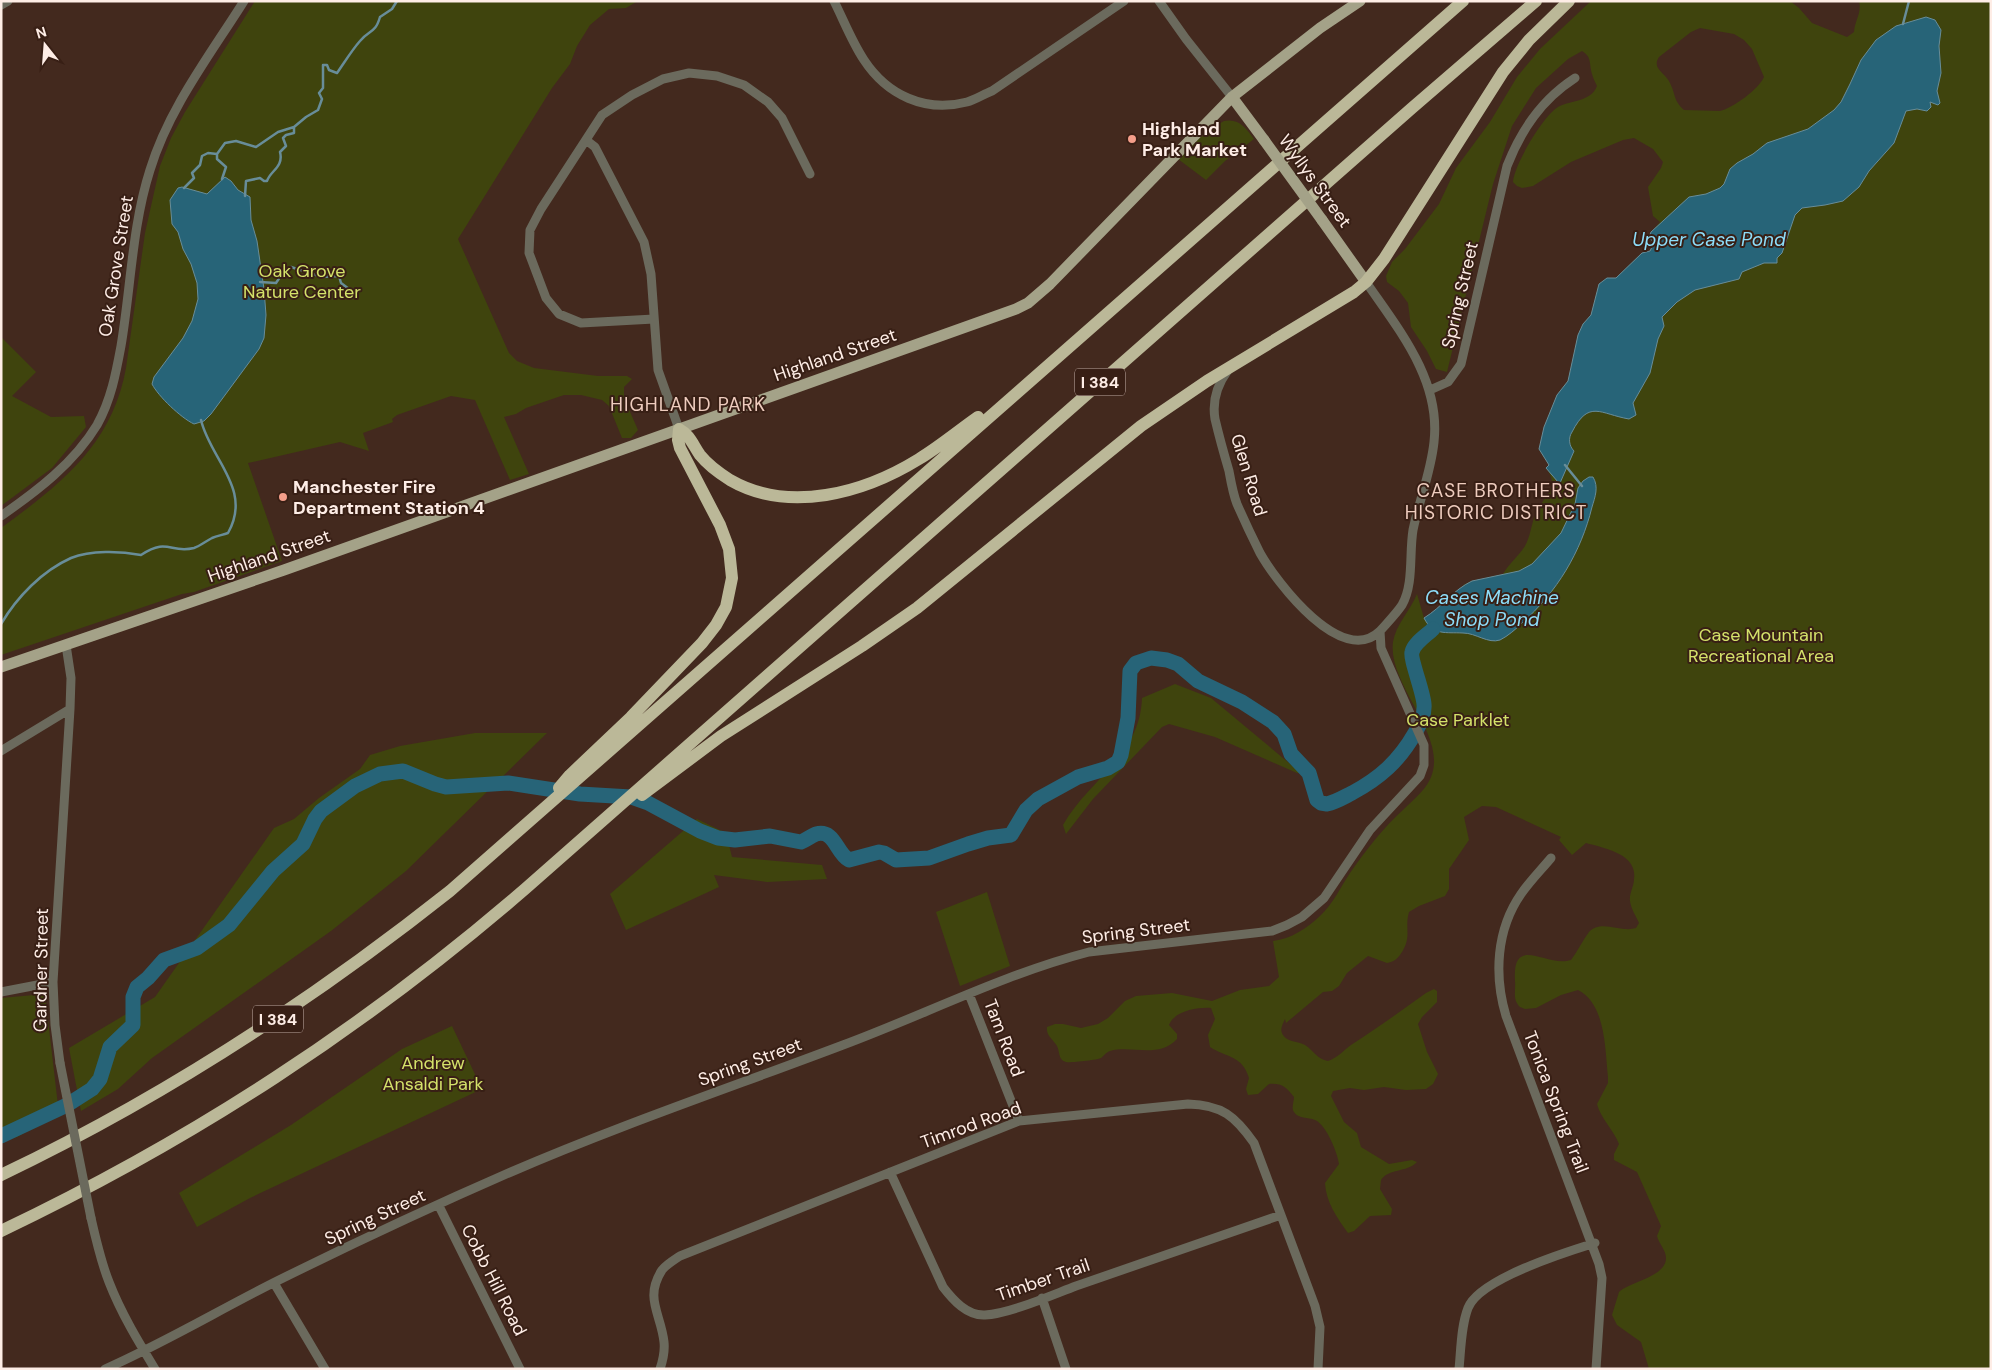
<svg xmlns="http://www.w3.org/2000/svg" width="1992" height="1370" viewBox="0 0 1992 1370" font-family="'DM Sans',sans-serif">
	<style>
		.green { fill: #3f440d; fill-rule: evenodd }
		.water { fill: #276478; stroke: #688d99 }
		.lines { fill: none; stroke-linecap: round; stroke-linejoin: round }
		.stream { stroke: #688d99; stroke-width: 2.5 }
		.river { stroke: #276478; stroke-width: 15 }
		.minor { stroke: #6b6a5d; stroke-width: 9 }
		.major { stroke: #a4a288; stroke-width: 11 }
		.highway { stroke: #bbb898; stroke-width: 12 }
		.minor-bridge { stroke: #6b6a5d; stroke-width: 9 }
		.major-bridge { stroke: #a4a288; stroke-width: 11 }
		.poi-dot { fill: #f49e8a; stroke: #381f15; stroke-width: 2 }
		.labels { text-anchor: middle; stroke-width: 4; stroke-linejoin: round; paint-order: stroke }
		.shield { fill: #381f15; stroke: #c3afa7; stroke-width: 1 }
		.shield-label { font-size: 16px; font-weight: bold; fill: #feede6 }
		.poi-label { font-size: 18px; font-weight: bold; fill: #feede6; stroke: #381f15; text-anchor: start }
		.street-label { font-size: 18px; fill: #feede6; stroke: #381f15 }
		.park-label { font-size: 18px; fill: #d4e26a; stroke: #381f15 }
		.water-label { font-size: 19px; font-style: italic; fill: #8dddf9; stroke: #381f15 }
		.neighbourhood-label { font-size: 19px; letter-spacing: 1px; fill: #eeccbe; stroke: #381f15 }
	</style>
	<rect width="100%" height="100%" fill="#43291e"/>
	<!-- green -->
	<path class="green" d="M255 1H638L626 8 609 9 590 25 577 46 570 64 552 88 458 239 509 353 517 361 534 368 598 376H627L632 379 624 387V398L638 430 631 438H622L609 406 602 400 581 395H564L526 408 516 414 504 417 529 474 510 480 475 400 451 396 397 415 392 419 393 422 363 433 369 451 340 442 248 463 282 561 194 592 182 594 1 655V528C61 484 112 445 126 368L145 233 160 166 171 138 185 112Z
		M1591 1H1790L1799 8 1812 23 1847 37 1854 32C1855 20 1862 13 1859 1H1991V1369H1649L1641 1342 1617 1325 1612 1315 1619 1292C1631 1281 1666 1277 1666 1258 1666 1250 1659 1244 1657 1236L1661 1226 1637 1172 1614 1160V1154L1619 1144C1613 1129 1601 1119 1597 1104L1608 1083V1077C1605 1050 1606 1004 1578 990L1561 995 1536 1008 1525 1009 1520 1007C1512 999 1516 991 1515 981 1512 933 1546 968 1571 960 1578 951 1582 941 1589 932 1601 919 1621 933 1636 928L1639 923C1636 916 1631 909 1630 901 1629 894 1634 886 1634 879 1638 854 1604 848 1586 843L1572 855 1559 840 1561 837 1496 807 1482 806 1464 817 1469 840 1449 869V889L1445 896 1419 906 1409 912C1404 930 1413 936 1400 955 1396 960 1393 962 1387 963L1368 956 1347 973 1339 986 1332 991 1323 992 1286 1023 1285 1019C1283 1024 1279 1029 1283 1035 1287 1042 1298 1041 1305 1045 1314 1051 1317 1059 1328 1061 1337 1058 1343 1051 1351 1045 1376 1029 1401 1011 1426 993L1434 989 1437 991V1002L1422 1017 1418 1024 1427 1052 1438 1074 1433 1084 1426 1089 1406 1090 1384 1087 1364 1090 1350 1088 1333 1091 1331 1096 1344 1122 1357 1133 1361 1147 1389 1164 1412 1160 1417 1162C1406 1173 1389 1168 1381 1180L1380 1189 1392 1209 1391 1215 1370 1216 1354 1231 1348 1233C1337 1218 1326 1202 1325 1183L1339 1164C1338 1154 1326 1124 1315 1120 1308 1117 1298 1119 1294 1112 1291 1108 1294 1102 1294 1097 1286 1087 1282 1083 1269 1084L1258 1094 1248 1095 1246 1089 1249 1078C1242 1055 1227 1058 1210 1047L1208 1035 1215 1019 1211 1008C1198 1007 1174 1011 1169 1025L1177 1034V1039C1158 1059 1133 1045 1110 1051 1105 1053 1104 1056 1101 1058 1097 1060 1070 1063 1066 1062 1058 1060 1060 1052 1057 1046 1053 1039 1046 1036 1047 1027L1055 1024H1063L1081 1028 1098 1024 1108 1018 1125 1001 1136 996 1172 993 1212 1001 1240 990 1269 986 1279 977 1273 941C1291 939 1307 928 1320 916 1333 904 1340 888 1350 873 1366 850 1383 828 1404 809 1418 795 1433 785 1434 763 1436 725 1388 680 1393 642 1396 624 1410 611 1417 594L1424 618 1439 608 1465 584 1472 581 1503 574C1509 563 1519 556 1525 546 1531 535 1531 524 1536 513 1543 496 1561 488 1546 468L1549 465 1539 449 1549 414 1560 391 1568 381 1578 335 1583 324 1591 315 1599 284 1607 278H1616L1642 253 1650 251 1654 243 1649 238V235L1660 222 1653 216 1648 187 1661 168 1663 162 1653 149 1634 138 1623 140 1571 162 1533 186 1522 188 1517 186 1513 182C1514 165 1543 116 1558 107 1571 100 1591 102 1597 86 1595 82 1593 78 1592 74 1589 63 1592 57 1582 51L1568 59 1536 88 1512 126 1493 184 1447 372 1436 369 1427 351 1411 327 1408 303 1399 291 1387 282 1386 276 1392 262 1405 249 1439 204 1456 168 1490 122 1517 77 1540 49ZM1700 28 1734 34 1744 40 1752 49 1764 77C1759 89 1733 108 1720 111L1684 110C1673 100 1676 95 1670 83 1666 73 1651 69 1659 57L1691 32Z
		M1224 121C1239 118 1246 128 1254 139L1225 161 1206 180 1178 159 1208 130Z
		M1 337 36 372 12 396 51 417 84 416 86 427 52 468 1 506Z
		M1175 684 1211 698 1301 773H1297L1215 737 1169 724 1162 727 1093 799 1066 834 1063 825C1089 779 1140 756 1142 698Z
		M475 733H547L406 871 331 931 152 1058 118 1089 81 1111 69 1048 155 997 274 828 294 819 319 798 360 769 370 755 400 746Z
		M697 819 726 833 732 857 822 865 827 879 767 882 714 875 719 887 626 930 610 894Z
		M987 892 1010 966 960 986 936 912Z
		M45 994 59 1114 17 1137 1 1141V998Z
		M452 1026 482 1089 250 1198 197 1227 179 1193 291 1125 402 1049Z"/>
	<!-- water -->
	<path class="water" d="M1926 17 1935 20 1941 30 1939 46 1941 73 1937 91 1940 103 1938 105 1930 102 1931 107 1927 111 1917 109 1906 111 1894 143 1869 171 1859 187 1843 201 1825 205 1802 208 1795 215 1782 253 1777 258V263H1764L1742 272 1739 279 1695 290 1677 302 1662 317 1664 326 1658 339 1650 373 1633 403 1636 415 1629 419C1600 414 1589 399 1572 432 1568 438 1569 446 1574 451L1560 483 1558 482 1546 468 1549 465 1539 449 1544 427 1557 395 1568 381 1578 335 1583 324 1591 315 1599 284 1607 278H1616L1642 253 1650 251 1654 243 1649 237 1651 232 1689 197 1706 194 1720 188 1724 184 1730 169 1737 163 1753 154 1767 143 1808 129 1834 110 1841 102 1850 84 1861 60 1876 40 1896 26Z
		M225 177 231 181 238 190 250 197 251 220 257 241 264 289 266 315 264 338 259 349 211 414 204 421 194 424C181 418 158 396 152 384L154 377 183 338 192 321 198 299 197 283 191 264 183 249 178 232 172 224 170 200 178 188 182 187 207 194Z
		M1589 477H1593C1599 487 1595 497 1592 507 1581 552 1557 592 1522 623 1516 629 1508 636 1500 640 1488 644 1476 633 1463 633 1446 632 1433 636 1424 618 1442 607 1453 590 1472 581L1519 571 1532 564 1561 533 1575 504 1578 488 1583 481Z"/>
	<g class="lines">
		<!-- stream -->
		<path class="stream" d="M1903 24 1909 1
			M222 179 226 167 217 159V154L225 143 236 141 256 147 278 132 294 127 306 117 318 110 322 99 319 93 323 88V65H327L329 70 337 73C344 63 352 50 360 41 370 29 375 34 380 17L392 9 397 1
			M184 188 194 178 192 173 200 165 202 156 208 153 217 154
			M245 196 246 181 260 178 264 181H267C270 171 284 167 280 152L286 146 283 138 286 135 294 133V127
			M260 282 276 283 282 274 291 267 322 277 339 276 341 283 349 289
			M1565 465 1582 486
			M1 624C17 597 42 571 71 558 91 550 120 551 141 555 168 537 170 554 194 548 200 546 206 541 212 538 217 536 222 535 228 533 253 489 210 459 201 420"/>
		<!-- river -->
		<path class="river" d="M1 1136 67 1105 92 1089 100 1079 110 1047 133 1025V997L137 987 148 978 164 960 197 948 229 925 273 871 303 844 315 819 321 811 355 786 380 774 403 771 435 784 446 787 508 783 580 794 631 797 648 803 700 831 718 838 735 840 770 836 801 842C806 840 811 836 816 834 835 829 836 853 849 860L879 852 884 853 896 860 929 858 968 844 988 838 1011 835 1026 810 1038 799 1078 777 1108 768 1118 762 1121 755 1128 718 1130 671 1136 663 1151 658 1167 660 1178 664 1198 681 1242 702 1273 722 1284 734 1291 754 1309 773 1317 800 1321 803 1327 804C1336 802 1344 797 1352 793 1380 778 1399 761 1415 733 1420 724 1425 715 1424 704 1423 691 1410 659 1412 652 1414 643 1427 635 1433 629"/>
		<!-- minor -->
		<path class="minor" d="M834 1C844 21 852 42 864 60 887 95 925 113 967 102 975 100 984 94 992 91L1124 1
			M1159 1 1186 39 1232 97
			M1 5 8 1
			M586 140 595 147 644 242 651 274 658 370 679 429
			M654 319 581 323 559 314 546 298 529 253 530 230 541 209 602 115 632 95 663 79 689 73 717 76 744 85 768 102 782 118 810 174
			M1228 370C1217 385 1212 401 1215 419 1219 436 1224 454 1229 471 1231 482 1233 494 1237 504 1244 520 1252 537 1260 553 1277 583 1342 668 1380 631
			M1430 390 1448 382 1461 364 1507 166C1521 130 1541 100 1575 78
			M1 516C37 491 74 463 97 425 111 400 116 373 121 346 131 287 132 226 150 170 169 108 210 55 244 1
			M1 751 70 709
			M1551 858C1541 870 1530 881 1521 894 1496 930 1494 976 1506 1016L1599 1264 1602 1278 1596 1369
			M1 992 53 982
			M969 994 1019 1121
			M60 1063 55 1025 53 982 70 709 71 678 66 645
			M890 1172 943 1287C953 1300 967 1316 985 1315 1009 1314 1052 1295 1076 1286 1144 1263 1212 1239 1281 1215
			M439 1206 520 1369
			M91 1218C96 1240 101 1262 109 1282 121 1313 138 1341 155 1369
			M274 1283 325 1369
			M1042 1298 1066 1369
			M105 1369C164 1343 219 1310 277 1281 354 1243 433 1206 511 1172 620 1125 732 1087 843 1045 924 1015 1004 974 1089 952L1272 931 1287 925 1302 917 1324 898 1370 830 1420 776 1424 765V745L1381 648 1380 631C1387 623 1396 614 1402 605 1414 584 1409 554 1413 530 1419 501 1431 472 1434 442 1441 380 1399 330 1366 282
			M660 1369C663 1360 665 1351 664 1342 661 1314 644 1298 662 1270 666 1265 674 1260 680 1256L1019 1121 1188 1104C1222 1105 1235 1116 1254 1143L1315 1306 1320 1327 1318 1369
			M1459 1369C1461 1349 1461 1326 1468 1308 1479 1279 1566 1252 1595 1243"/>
		<!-- major -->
		<path class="major" d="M1232 97 1264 140
			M1322 220 1366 282
			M1 667 284 570 1016 309 1028 303 1050 284 1232 97 1320 28 1360 1"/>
		<!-- highway -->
		<path class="highway" d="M559 788 570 775 631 717 702 643 716 625 726 607 732 578 729 549 720 525 680 448 678 440 679 429C690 435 693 445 700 455 708 465 719 473 730 480 789 514 864 493 919 459 939 447 958 431 978 417
			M642 795 721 736 862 646 917 608 1141 426 1207 381 1354 292 1366 282 1384 259 1503 72 1529 40 1569 1
			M1 1175C162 1098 310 1002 450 891L1463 1
			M1 1231C194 1139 364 1028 525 889L1412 108 1536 1"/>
		<!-- minor-bridge -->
		<path class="minor-bridge" d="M60 1063 91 1218"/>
		<!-- major-bridge -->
		<path class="major-bridge" d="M1264 140 1322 220"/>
	</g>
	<!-- markers -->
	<g class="poi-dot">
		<circle cx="1132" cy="139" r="5"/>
		<circle cx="283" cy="497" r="5"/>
	</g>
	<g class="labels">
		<!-- shield labels -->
		<g class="shield">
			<rect x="1075" y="368.5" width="50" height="27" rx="4"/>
			<rect x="253" y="1005.5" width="50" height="27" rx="4"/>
		</g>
		<g class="shield-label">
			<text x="1100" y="388">I 384</text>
			<text x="278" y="1025">I 384</text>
		</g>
		<!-- poi labels -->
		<g class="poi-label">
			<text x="1142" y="135">Highland<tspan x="1142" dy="21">Park Market</tspan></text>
			<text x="293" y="493">Manchester Fire<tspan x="293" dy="21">Department Station 4</tspan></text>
		</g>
		<!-- street labels -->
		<g class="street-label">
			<text transform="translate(1315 181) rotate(54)" y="6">Wyllys Street</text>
			<text transform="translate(116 266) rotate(-81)" y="6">Oak Grove Street</text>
			<text transform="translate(1460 295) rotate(-77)" y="6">Spring Street</text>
			<text transform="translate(835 355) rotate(-19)" y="6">Highland Street</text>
			<text transform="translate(1249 475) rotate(73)" y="6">Glen Road</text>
			<text transform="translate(269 556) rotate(-19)" y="6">Highland Street</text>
			<text transform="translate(1136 931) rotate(-7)" y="6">Spring Street</text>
			<text transform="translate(41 970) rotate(-89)" y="6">Gardner Street</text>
			<text transform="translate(1004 1038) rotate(69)" y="6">Tam Road</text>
			<text transform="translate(750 1062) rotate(-20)" y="6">Spring Street</text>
			<text transform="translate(1556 1102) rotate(69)" y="6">Tonica Spring Trail</text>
			<text transform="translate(971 1125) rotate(-20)" y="6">Timrod Road</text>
			<text transform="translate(375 1217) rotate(-25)" y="6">Spring Street</text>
			<text transform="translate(494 1280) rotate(63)" y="6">Cobb Hill Road</text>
			<text transform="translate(1043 1280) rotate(-19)" y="6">Timber Trail</text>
		</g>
		<!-- park labels -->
		<g class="park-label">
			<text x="302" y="277">Oak Grove<tspan x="302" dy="21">Nature Center</tspan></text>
			<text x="1761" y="641">Case Mountain<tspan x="1761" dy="21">Recreational Area</tspan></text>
			<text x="1458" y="726">Case Parklet</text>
			<text x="433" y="1069">Andrew<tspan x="433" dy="21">Ansaldi Park</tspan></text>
		</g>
		<!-- water labels -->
		<g class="water-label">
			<text x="1709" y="246">Upper Case Pond</text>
			<text x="1492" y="604">Cases Machine<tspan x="1492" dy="22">Shop Pond</tspan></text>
		</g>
		<!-- neighbourhood labels -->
		<g class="neighbourhood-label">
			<text x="688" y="411">HIGHLAND PARK</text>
			<text x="1496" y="497">CASE BROTHERS<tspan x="1496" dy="22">HISTORIC DISTRICT</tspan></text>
		</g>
	</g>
	<!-- border -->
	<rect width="1992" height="1370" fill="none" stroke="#feede6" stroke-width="5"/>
	<!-- north arrow -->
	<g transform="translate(45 45) rotate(343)" stroke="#381f15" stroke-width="4" paint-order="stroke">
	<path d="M0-4L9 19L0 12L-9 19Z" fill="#feede6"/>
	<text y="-8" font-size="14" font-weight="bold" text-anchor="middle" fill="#feede6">N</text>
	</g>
</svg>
